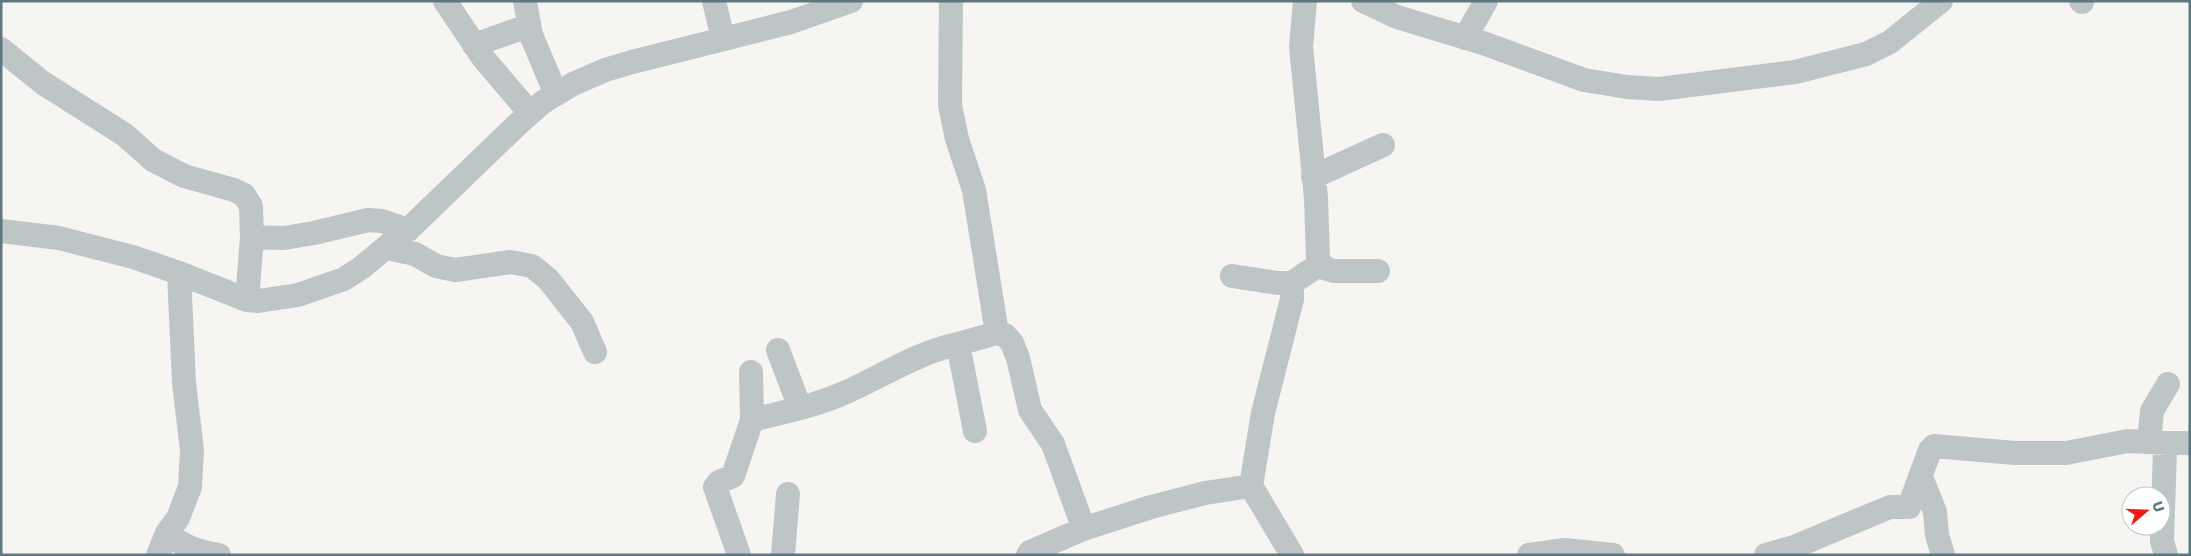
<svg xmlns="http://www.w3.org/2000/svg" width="2191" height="556" viewBox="0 0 2191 556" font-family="'Golos Text',sans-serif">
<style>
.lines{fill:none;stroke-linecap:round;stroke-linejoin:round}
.minor{stroke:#bec5c7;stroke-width:24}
</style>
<rect width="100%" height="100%" fill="#f6f5f2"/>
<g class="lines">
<path class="minor" d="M 445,1 L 484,59 L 530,113
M 525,1 L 531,35 L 556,94
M 714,1 L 723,39
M 951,1 L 950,105 L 957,139 L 974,190 L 997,333
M 1305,1 L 1301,47 L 1316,198 L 1318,259 L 1324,268 L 1334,271 L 1378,271
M 1363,1 L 1397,17 L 1483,43 L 1584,80 L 1627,87 L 1659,89 L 1795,72 L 1866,54 L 1890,42 L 1941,1
M 2081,1 L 2082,2
M 1465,38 L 1486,1
M 474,45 L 528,26
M 1,49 L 43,83 L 125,135 L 153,160 L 184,176 L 234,190 L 244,195 L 251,206 L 252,237 L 247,300
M 1313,177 L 1383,145
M 1,231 L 59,238 L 133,257 L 179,273 L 247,300 L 258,301 L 298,295 L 344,279 L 361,268 L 413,225 L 518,124 L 543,102 L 573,84 L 605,70 L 632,62 L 791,22 L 851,1
M 252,237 L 284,238 L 314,233 L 368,220 L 382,221 L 408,230
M 387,248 L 415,254 L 436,266 L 455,270 L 510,262 L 532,266 L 548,279 L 582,322 L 595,352
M 1232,276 L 1278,283 L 1292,283 L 1320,264
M 958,344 L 997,333 L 1005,335 L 1012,343 L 1018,358 L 1030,410 L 1053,444 L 1081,521 L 1083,529 L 1030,552 L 1028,555
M 778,350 L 800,408
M 752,420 C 783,412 815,406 844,393 C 881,377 918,352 958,344 L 975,431
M 2149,442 L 2152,411 L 2168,384
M 1921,477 L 1935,512 L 1937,535 L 1943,555
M 1251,486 L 1263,413 L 1292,299 L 1292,283
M 1083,529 L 1151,507 L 1205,493 L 1251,486 L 1292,555
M 167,533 C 186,548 196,551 219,555
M 158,555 L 167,533 L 178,518 L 190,487 L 192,450 L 184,383 L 179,273
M 739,555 L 715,487 L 719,482 L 733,476 L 752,420 L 751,372
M 783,555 L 788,494
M 1529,555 L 1565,550 L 1613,555
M 1766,555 L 1794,547 L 1890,507 L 1909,507 L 1930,450 L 1934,446 L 2015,453 L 2066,453 L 2128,441 L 2169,443
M 2166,555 L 2162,541 L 2165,450 L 2169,443 L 2190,443"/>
</g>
<rect width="2191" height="556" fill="none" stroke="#5f787f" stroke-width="5"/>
<g transform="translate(2146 511) rotate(71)"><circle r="24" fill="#ffffff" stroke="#bfc9cc"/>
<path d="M0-4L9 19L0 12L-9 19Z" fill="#ee1b19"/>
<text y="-8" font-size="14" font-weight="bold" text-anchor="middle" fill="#5f787f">U</text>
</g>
</svg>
